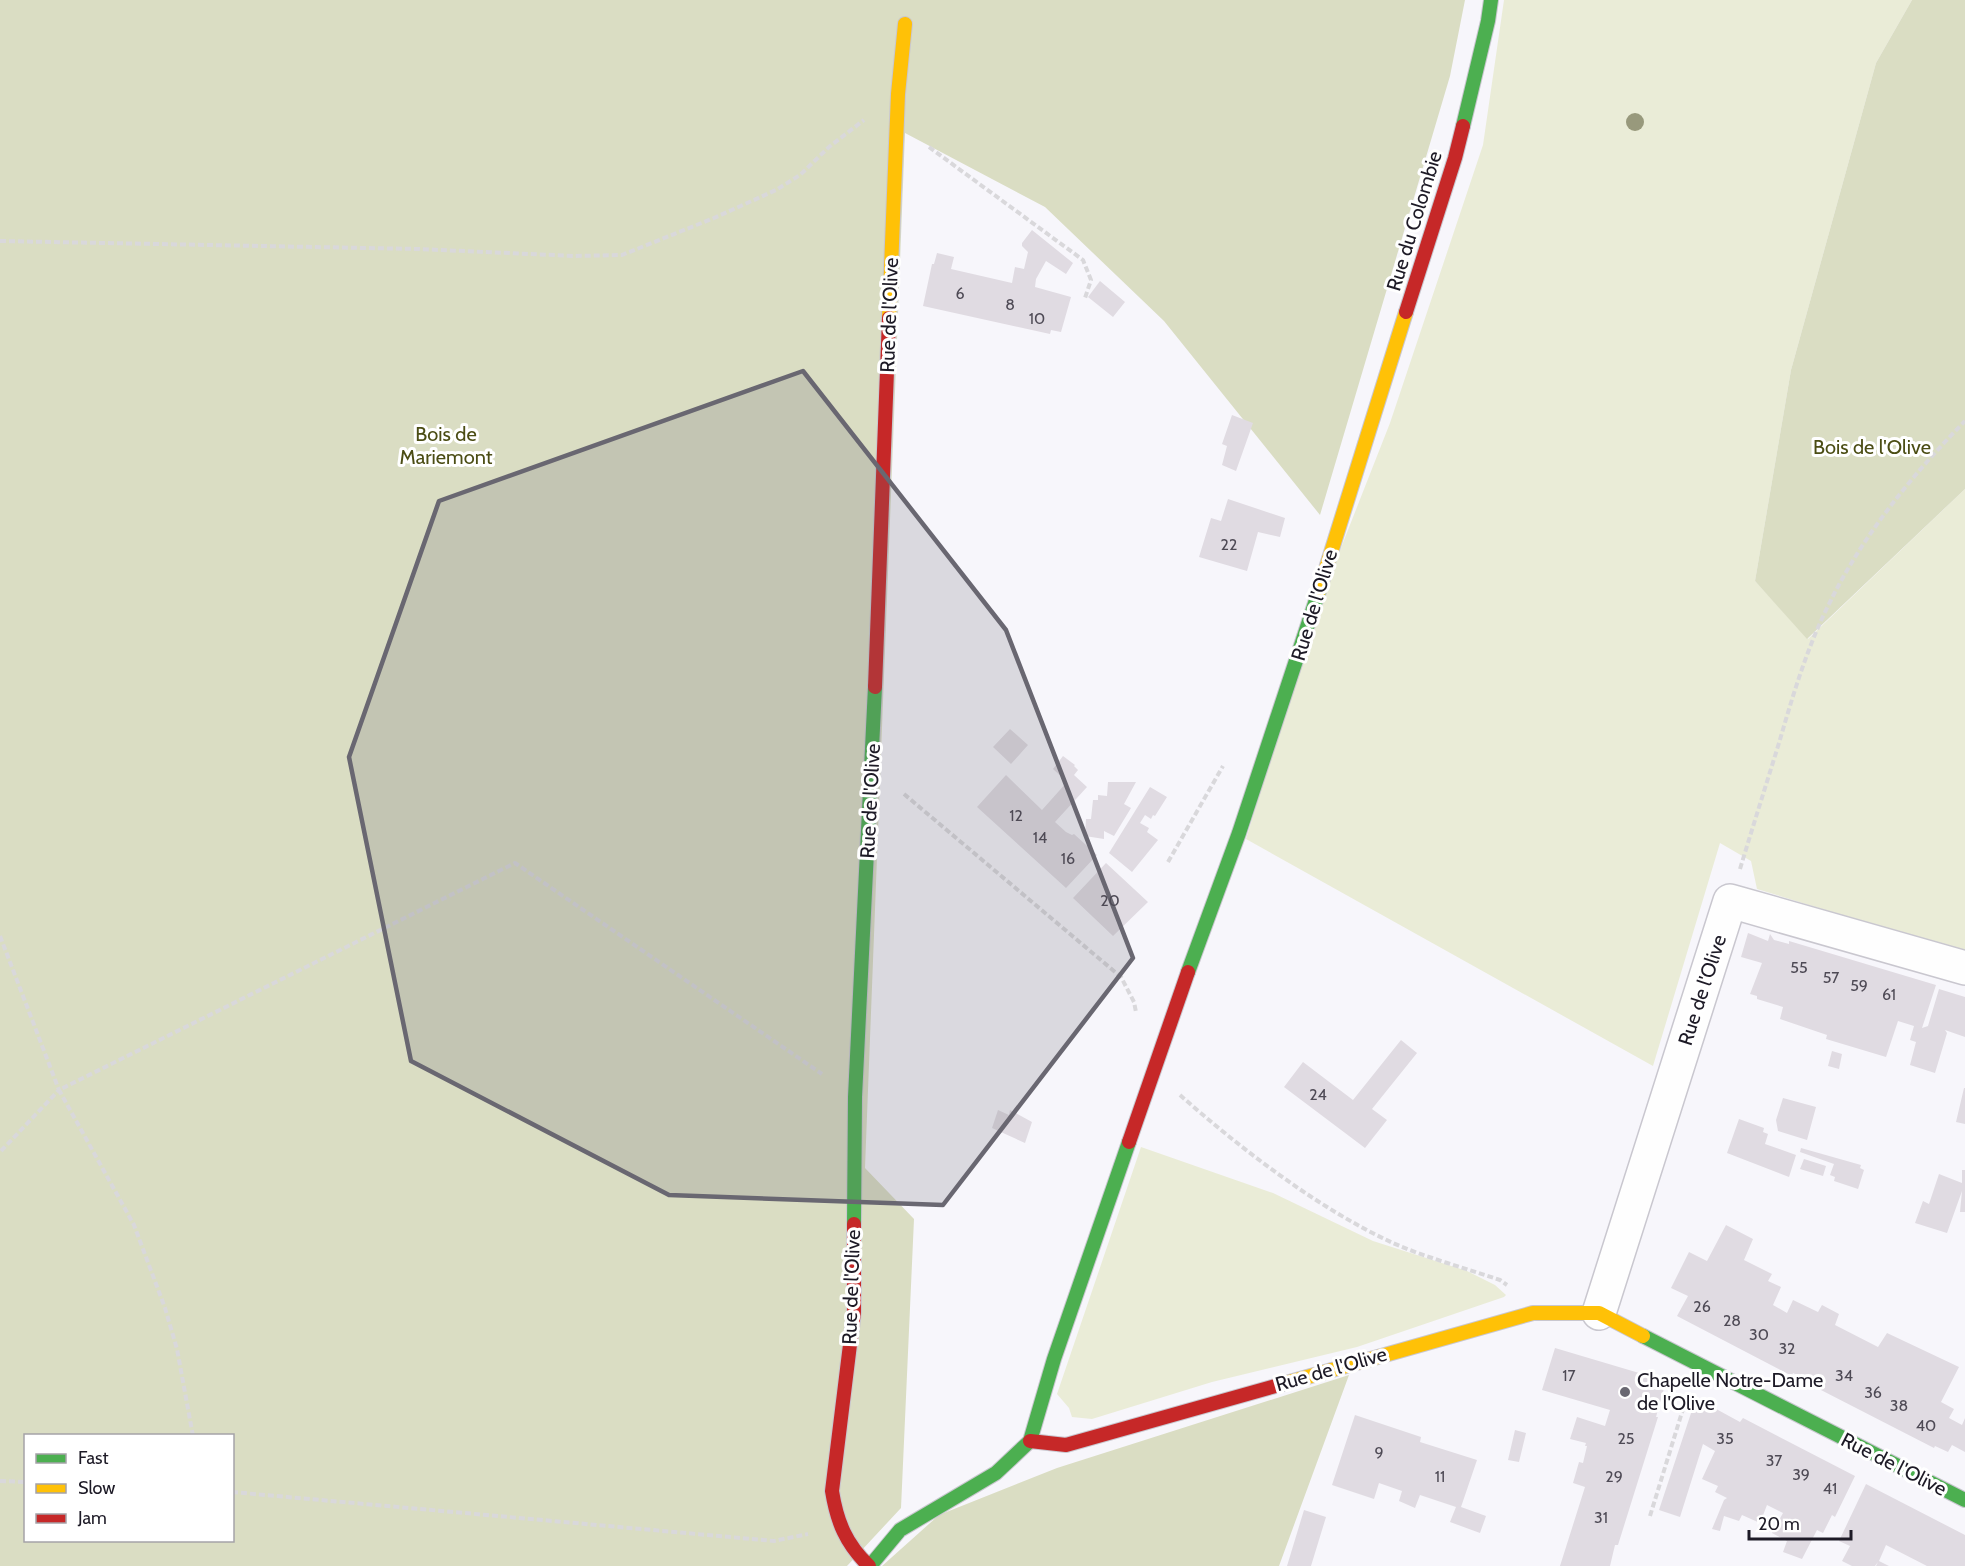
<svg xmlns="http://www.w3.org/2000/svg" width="1965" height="1566" viewBox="0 0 1965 1566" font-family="Cabin,sans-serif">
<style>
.green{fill:#eaecd7}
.forest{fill:#daddc3;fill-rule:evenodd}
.building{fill:#e0dbe2}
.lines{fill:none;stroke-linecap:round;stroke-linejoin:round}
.street-casing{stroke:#c9c7cf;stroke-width:36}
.fast-casing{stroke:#c9c7cf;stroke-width:16}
.slow-casing{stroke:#c9c7cf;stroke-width:16}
.jam-casing{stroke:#c9c7cf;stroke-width:16}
.path{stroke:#d9d8db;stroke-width:4;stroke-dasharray:6 3;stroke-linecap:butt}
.street{stroke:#fefefe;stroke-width:33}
.fast{stroke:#4caf50;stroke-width:14}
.slow{stroke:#ffc107;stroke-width:14}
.jam{stroke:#c62828;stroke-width:14}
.tree{fill:#98997c}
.marked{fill:#696771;fill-opacity:0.2;stroke:#696771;stroke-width:4.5;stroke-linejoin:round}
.poi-dot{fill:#696771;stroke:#fff;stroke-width:2}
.labels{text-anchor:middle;stroke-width:6;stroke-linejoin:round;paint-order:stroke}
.number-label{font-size:16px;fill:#4e4a55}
.street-label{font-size:20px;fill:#1d1a26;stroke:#fff}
.park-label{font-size:20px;fill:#4b4d14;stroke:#fff}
.poi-label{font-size:20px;fill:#1d1a26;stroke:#fff;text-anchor:start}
</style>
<rect width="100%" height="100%" fill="#f7f6fb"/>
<path class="green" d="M 1504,0 L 1912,0 L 1876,63 L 1791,370 L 1755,581 L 1808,639 L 1965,489 L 1965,953 L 1757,889 L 1751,861 L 1720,843 L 1653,1066 L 1246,839 L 1315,614 L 1390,423 L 1483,145 Z
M 1141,1147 L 1273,1193 L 1373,1241 L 1467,1271 L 1495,1285 L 1506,1295 L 1504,1297 L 1357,1347 L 1212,1382 L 1092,1419 L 1072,1417 L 1069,1408 L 1057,1394 Z"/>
<path class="forest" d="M 0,0 L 1465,0 L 1450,76 L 1320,515 L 1164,321 L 1045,207 L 905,133 L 865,1168 L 914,1219 L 901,1508 L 847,1566 L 0,1566 ZM 26,1436 L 232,1436 L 232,1540 L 26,1540 Z
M 1912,0 L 1965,0 L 1965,489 L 1807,639 L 1755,581 L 1791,370 L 1876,63 Z
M 1349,1375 L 1279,1566 L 882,1566 L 939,1515 L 1057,1468 Z"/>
<path class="building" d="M 1032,230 L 1073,263 L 1066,274 L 1046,261 L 1036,279 L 1035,287 L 1071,297 L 1061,332 L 1051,330 L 1050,334 L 923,306 L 932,264 L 934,264 L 937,253 L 954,257 L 951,269 L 1012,283 L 1015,267 L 1024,269 L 1028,252 L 1022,246 L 1022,243 Z
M 1100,281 L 1125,302 L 1113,317 L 1088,297 Z
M 1232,415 L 1253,423 L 1236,471 L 1222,465 L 1227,446 L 1222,444 Z
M 1228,499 L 1285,518 L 1280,537 L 1258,532 L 1247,571 L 1199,557 L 1211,518 L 1221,521 Z
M 1010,729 L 1028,745 L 1011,764 L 993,747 Z
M 1063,756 L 1075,765 L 1074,766 L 1078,770 L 1074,775 L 1087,787 L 1055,822 L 1066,832 L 1072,835 L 1074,834 L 1097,855 L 1066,888 L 977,807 L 1006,775 L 1042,810 L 1067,782 L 1053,769 Z
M 1108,782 L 1136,782 L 1124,804 L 1131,808 L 1114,836 L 1104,831 L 1104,839 L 1085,836 L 1086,819 L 1091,819 L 1093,800 L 1098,800 L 1098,795 L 1107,796 Z
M 1150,787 L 1167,797 L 1155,816 L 1153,815 L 1151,819 L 1145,815 L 1140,823 L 1149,828 L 1147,832 L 1158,840 L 1132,872 L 1109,853 Z
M 1106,863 L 1148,902 L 1113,936 L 1073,898 Z
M 1748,933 L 1768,941 L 1770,934 L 1774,940 L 1789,944 L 1789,941 L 1936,985 L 1922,1028 L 1928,1026 L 1939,989 L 1965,997 L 1965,1037 L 1945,1030 L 1947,1033 L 1935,1073 L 1910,1065 L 1916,1042 L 1910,1040 L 1914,1026 L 1898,1021 L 1886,1057 L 1826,1039 L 1827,1035 L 1780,1019 L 1783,1007 L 1757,999 L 1757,996 L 1750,994 L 1762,963 L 1741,957 Z
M 1401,1040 L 1417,1053 L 1372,1109 L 1387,1120 L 1365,1148 L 1284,1087 L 1303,1062 L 1353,1100 Z
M 1832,1051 L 1842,1054 L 1839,1069 L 1828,1066 Z
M 1964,1088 L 1965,1088 L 1965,1124 L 1956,1122 Z
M 1783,1098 L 1816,1107 L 1807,1140 L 1778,1131 L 1776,1120 Z
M 998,1110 L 1009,1115 L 1010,1110 L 1032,1122 L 1025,1143 L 992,1128 Z
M 1739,1119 L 1764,1128 L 1763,1132 L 1768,1134 L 1765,1144 L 1796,1155 L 1789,1177 L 1727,1153 Z
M 1801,1148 L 1861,1165 L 1860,1168 L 1864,1170 L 1858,1189 L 1834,1181 L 1835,1177 L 1830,1175 L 1834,1164 L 1800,1152 Z
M 1804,1159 L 1826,1166 L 1823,1176 L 1800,1169 Z
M 1962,1170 L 1965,1170 L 1965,1212 L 1960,1212 L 1962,1191 L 1947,1233 L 1915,1223 L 1923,1201 L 1929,1204 L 1939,1174 L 1962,1183 Z
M 1726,1225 L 1753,1239 L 1744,1260 L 1772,1274 L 1768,1281 L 1781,1287 L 1773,1305 L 1787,1313 L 1793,1300 L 1818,1312 L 1822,1305 L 1839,1314 L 1835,1325 L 1878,1347 L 1887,1333 L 1959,1367 L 1941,1402 L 1954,1409 L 1949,1418 L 1962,1425 L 1965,1418 L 1965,1452 L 1952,1445 L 1948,1452 L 1935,1446 L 1934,1448 L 1819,1389 L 1820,1386 L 1793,1373 L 1792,1376 L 1677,1316 L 1688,1296 L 1671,1288 L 1689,1252 L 1707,1261 Z
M 1555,1348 L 1666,1381 L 1656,1417 L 1658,1417 L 1618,1545 L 1615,1545 L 1610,1566 L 1560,1566 L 1585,1487 L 1573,1483 L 1579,1462 L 1583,1463 L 1587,1446 L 1585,1446 L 1586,1443 L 1570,1439 L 1577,1417 L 1605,1426 L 1610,1410 L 1542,1390 Z
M 1696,1398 L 1740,1422 L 1743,1418 L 1855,1476 L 1835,1517 L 1832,1515 L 1823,1533 L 1817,1530 L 1802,1559 L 1783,1552 L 1787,1541 L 1772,1533 L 1783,1513 L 1767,1505 L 1760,1523 L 1742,1515 L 1739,1521 L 1724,1516 L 1720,1531 L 1712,1529 L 1724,1500 L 1727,1498 L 1715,1492 L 1718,1486 L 1702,1479 L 1715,1451 L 1703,1444 L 1680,1517 L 1659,1510 Z
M 1355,1415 L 1421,1437 L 1420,1442 L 1477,1460 L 1461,1507 L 1486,1516 L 1480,1533 L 1450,1522 L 1456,1507 L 1420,1495 L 1415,1508 L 1399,1501 L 1402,1491 L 1379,1483 L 1374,1499 L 1332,1485 Z
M 1515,1430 L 1526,1433 L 1519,1462 L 1508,1460 Z
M 1866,1484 L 1965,1535 L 1965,1566 L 1927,1566 L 1886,1545 L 1879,1561 L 1889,1566 L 1876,1566 L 1878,1562 L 1875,1566 L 1852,1566 L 1842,1561 L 1850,1546 L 1839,1541 Z
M 1304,1510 L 1326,1517 L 1311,1566 L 1287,1566 Z"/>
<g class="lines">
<defs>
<path id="street" d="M 1599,1313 L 1730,901 L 1965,968"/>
<path id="fast" d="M 1463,126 L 1488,21 L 1491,0
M 1188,972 L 1239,833 L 1319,591
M 854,1224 L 855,1097 L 875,687
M 1643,1336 L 1965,1500
M 870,1566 L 900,1530 L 996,1473 L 1030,1441 L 1054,1359 L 1129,1142"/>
<path id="slow" d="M 889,318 L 898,94 L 905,24
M 1319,591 L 1406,312
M 1279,1385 L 1533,1313 L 1599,1313 L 1643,1336"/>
<path id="jam" d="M 1406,312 L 1455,158 L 1463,126
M 875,687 L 889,318
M 1129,1142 L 1188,972
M 854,1224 L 854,1312 L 832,1491 C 837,1522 846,1544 869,1566
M 1030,1441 L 1066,1445 L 1279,1385"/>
</defs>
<use href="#street" class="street-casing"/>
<use href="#fast" class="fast-casing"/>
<use href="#slow" class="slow-casing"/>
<use href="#jam" class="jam-casing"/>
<path class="path" d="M 929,147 L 1083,260 L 1091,280 L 1085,298
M 0,241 L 418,249 L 575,256 L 622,255 L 714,218 L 776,190 L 800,175 L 829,147 L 864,120
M 904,794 L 1121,977 L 1134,1002 L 1136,1012
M 1168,862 L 1223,766
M 1740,869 C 1753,826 1766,785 1779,743 C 1793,695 1807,647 1830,602 C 1863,535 1913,474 1965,421
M 0,936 L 59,1090 L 0,1152
M 1180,1095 C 1241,1149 1319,1209 1393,1243 C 1427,1258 1465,1268 1500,1280 L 1507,1285
M 193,1436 L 177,1349 L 165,1308 L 134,1225 L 59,1090 L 515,863 L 822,1074
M 0,1481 L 26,1482
M 232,1492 L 774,1541 L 808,1534
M 1650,1516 L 1687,1396"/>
<use href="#street" class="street"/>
<use href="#fast" class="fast"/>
<use href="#slow" class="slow"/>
<use href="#jam" class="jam"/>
</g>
<circle class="tree" cx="1635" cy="122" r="9"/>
<path class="marked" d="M 803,371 L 1006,630 L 1133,958 L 943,1205 L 669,1195 L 411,1061 L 349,757 L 439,501 Z"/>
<circle class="poi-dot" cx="1625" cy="1392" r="6"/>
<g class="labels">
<g class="number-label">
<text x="960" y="299">6</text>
<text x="1010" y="310">8</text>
<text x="1037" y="324">10</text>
<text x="1229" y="550">22</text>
<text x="1016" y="821">12</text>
<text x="1040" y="843">14</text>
<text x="1068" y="864">16</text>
<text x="1110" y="906">20</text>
<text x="1799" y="973">55</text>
<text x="1831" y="983">57</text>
<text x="1859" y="991">59</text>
<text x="1889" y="1000">61</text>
<text x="1318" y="1100">24</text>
<text x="1702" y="1312">26</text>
<text x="1732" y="1326">28</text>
<text x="1759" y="1340">30</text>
<text x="1787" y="1354">32</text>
<text x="1569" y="1381">17</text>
<text x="1844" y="1381">34</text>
<text x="1873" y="1398">36</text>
<text x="1899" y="1411">38</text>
<text x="1926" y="1431">40</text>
<text x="1626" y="1444">25</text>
<text x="1725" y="1444">35</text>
<text x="1379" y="1458">9</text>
<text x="1774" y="1466">37</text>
<text x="1801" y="1480">39</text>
<text x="1440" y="1482">11</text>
<text x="1614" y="1482">29</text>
<text x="1830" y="1494">41</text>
<text x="1601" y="1523">31</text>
</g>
<g class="street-label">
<text transform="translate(1414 221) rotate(-73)" y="7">Rue du Colombie</text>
<text transform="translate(889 315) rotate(-88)" y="7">Rue de l'Olive</text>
<text transform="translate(1314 605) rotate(-73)" y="7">Rue de l'Olive</text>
<text transform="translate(870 801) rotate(-87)" y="7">Rue de l'Olive</text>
<text transform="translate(1702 990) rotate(-72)" y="7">Rue de l'Olive</text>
<text transform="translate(851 1287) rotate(-88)" y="7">Rue de l'Olive</text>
<text transform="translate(1331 1369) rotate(-16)" y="7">Rue de l'Olive</text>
<text transform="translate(1894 1464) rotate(27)" y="7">Rue de l'Olive</text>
</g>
<g class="park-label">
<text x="446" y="441">Bois de<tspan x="446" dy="23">Mariemont</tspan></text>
<text x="1872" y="454">Bois de l'Olive</text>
</g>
<g class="poi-label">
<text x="1637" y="1387">Chapelle Notre-Dame<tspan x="1637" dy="23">de l'Olive</tspan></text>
</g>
</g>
<rect x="24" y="1434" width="210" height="108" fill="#ffffff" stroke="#a5a3a8" stroke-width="1.5"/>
<rect x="36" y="1454" width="30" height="9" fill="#4caf50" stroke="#a5a3a8" stroke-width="1.5"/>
<text x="78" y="1464" font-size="18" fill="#1d1a26">Fast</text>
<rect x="36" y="1484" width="30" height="9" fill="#ffc107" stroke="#a5a3a8" stroke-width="1.5"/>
<text x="78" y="1494" font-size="18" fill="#1d1a26">Slow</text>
<rect x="36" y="1514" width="30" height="9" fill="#c62828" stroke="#a5a3a8" stroke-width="1.5"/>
<text x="78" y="1524" font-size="18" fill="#1d1a26">Jam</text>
<path d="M1749 1530v9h102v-9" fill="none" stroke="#1d1a26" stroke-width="3"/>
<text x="1758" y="1530" font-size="18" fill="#1d1a26" stroke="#ffffff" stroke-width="4.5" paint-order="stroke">20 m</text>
</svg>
